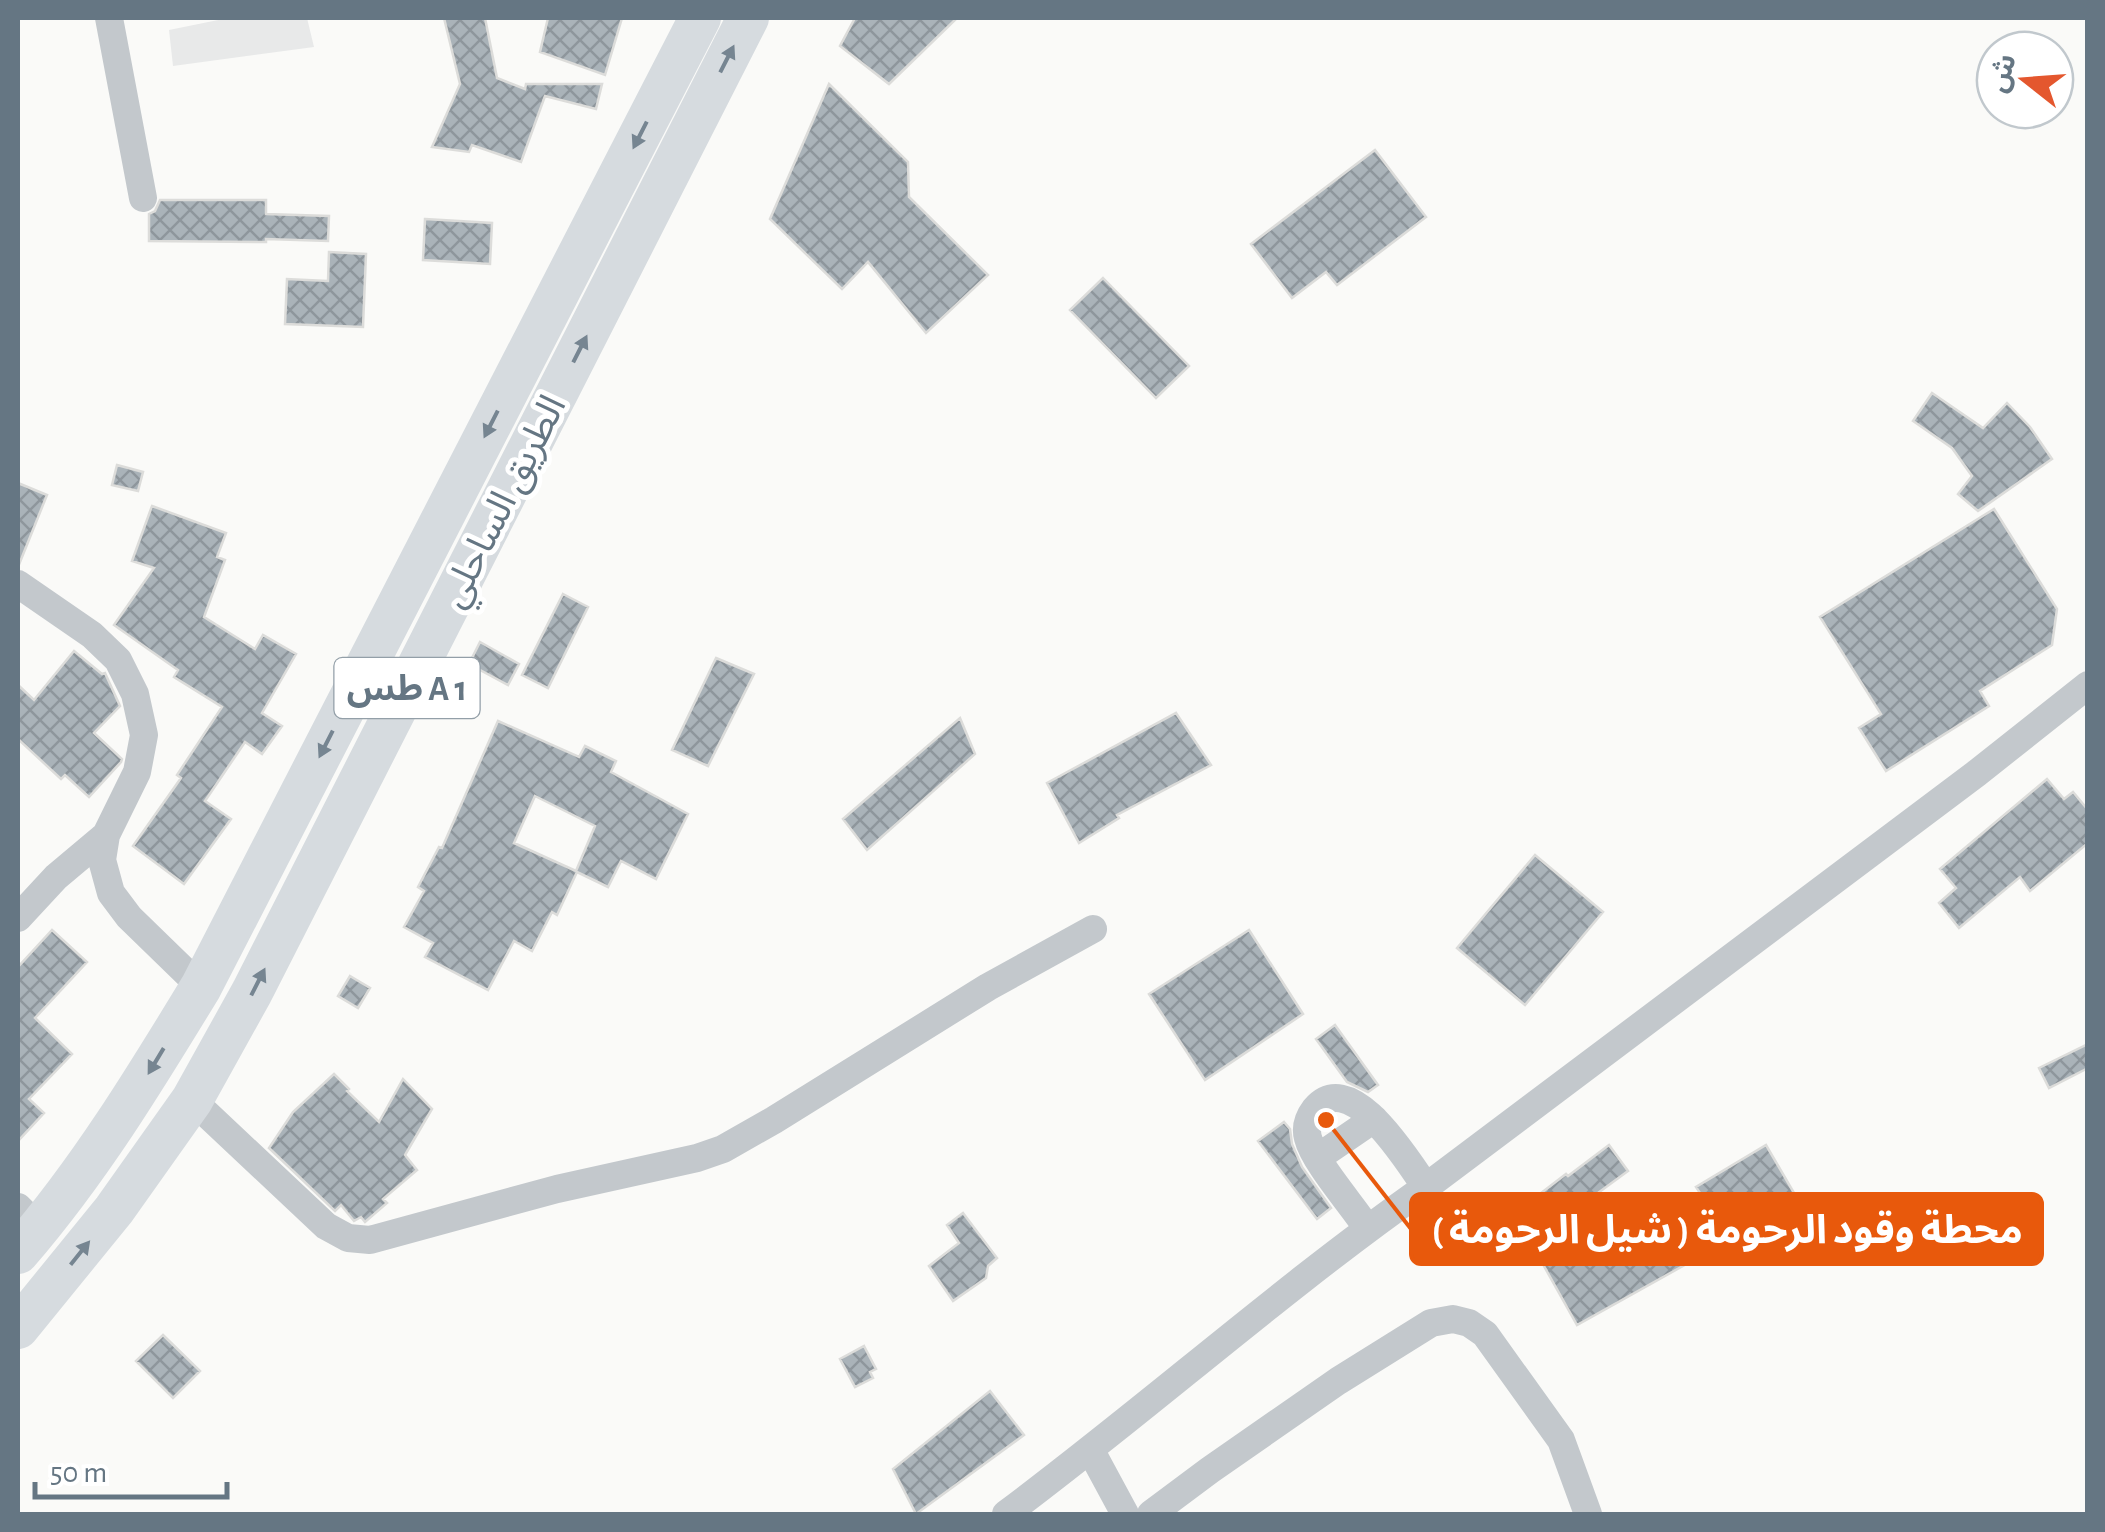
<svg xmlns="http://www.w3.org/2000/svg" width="2105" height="1532" viewBox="0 0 2105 1532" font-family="'Alegreya Sans','Noto Sans Arabic',sans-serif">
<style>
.built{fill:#e8e9e9}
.building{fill:url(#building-cross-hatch);stroke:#dcdcda;stroke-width:2.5;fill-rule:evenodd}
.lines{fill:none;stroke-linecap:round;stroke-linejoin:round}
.minor{stroke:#c3c8cc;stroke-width:28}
.highway{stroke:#d6dbdf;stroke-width:42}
.oneway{fill:#768591}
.labels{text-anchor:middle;stroke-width:10;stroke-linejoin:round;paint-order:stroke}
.shield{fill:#fff;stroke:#939fa8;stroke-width:2.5}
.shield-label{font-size:35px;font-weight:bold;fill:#657683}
.street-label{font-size:38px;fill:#657683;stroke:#fff}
.leader{fill:none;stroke:#e8590c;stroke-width:4}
.callout-dot{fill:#e8590c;stroke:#fff;stroke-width:4}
.callout{fill:#e8590c;stroke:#e8590c;stroke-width:4}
.callout-label{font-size:40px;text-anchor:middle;font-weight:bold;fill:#fff}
</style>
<defs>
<pattern id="building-cross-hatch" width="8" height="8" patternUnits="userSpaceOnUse" patternTransform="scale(2.5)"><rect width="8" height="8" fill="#aab3b9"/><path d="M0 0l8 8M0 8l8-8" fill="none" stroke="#8e969c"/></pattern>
</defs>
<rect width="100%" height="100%" fill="#fafaf8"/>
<path class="built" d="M 228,18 L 307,18 L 314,47 L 173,66 L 169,30 Z"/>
<path class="building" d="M 444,18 L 485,18 L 497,78 L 525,89 L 526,84 L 602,84 L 596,109 L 545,96 L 521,162 L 472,145 L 469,152 L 432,147 L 460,84 Z
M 548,18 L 622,18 L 605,75 L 540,52 Z
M 855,18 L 957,18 L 889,84 L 840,46 Z
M 829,84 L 908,162 L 909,197 L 988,275 L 926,333 L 868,262 L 842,289 L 770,219 Z
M 1375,150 L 1426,217 L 1337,285 L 1326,272 L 1292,298 L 1251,244 Z
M 160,200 L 266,200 L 266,214 L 329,216 L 328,241 L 266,239 L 266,242 L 149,241 L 149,214 L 155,211 Z
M 425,219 L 492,223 L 490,264 L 423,260 Z
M 329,252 L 366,254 L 363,327 L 285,324 L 287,279 L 328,281 Z
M 1103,278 L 1189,366 L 1156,398 L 1070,310 Z
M 1932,393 L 1983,428 L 2007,403 L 2030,427 L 2052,459 L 1978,511 L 1958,494 L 1972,476 L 1952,448 L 1913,421 Z
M 117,465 L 143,472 L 138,491 L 112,485 Z
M 18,483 L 47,495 L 18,567 Z
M 152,506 L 226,533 L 217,557 L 225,560 L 204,617 L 255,649 L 263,635 L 296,654 L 262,713 L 282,726 L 262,754 L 245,742 L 205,801 L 231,819 L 184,884 L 133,846 L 181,778 L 177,775 L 222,707 L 174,677 L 178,670 L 114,625 L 154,568 L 132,561 Z
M 1994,509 L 2057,609 L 2052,645 L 1980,691 L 1989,706 L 1886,771 L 1859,728 L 1881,714 L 1820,617 Z
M 563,594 L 588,607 L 548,688 L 522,675 Z
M 480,642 L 519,664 L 508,685 L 469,664 Z
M 74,651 L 102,674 L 105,673 L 120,706 L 94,733 L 122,759 L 121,762 L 89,797 L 65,775 L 61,779 L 18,739 L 18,685 L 34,700 Z
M 716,658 L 754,674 L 708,766 L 672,750 Z
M 1176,713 L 1211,765 L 1117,815 L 1119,818 L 1079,843 L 1047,783 Z
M 960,718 L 975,754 L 867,850 L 843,819 Z
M 498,721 L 579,757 L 585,746 L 616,761 L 611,772 L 688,814 L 656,879 L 621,861 L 608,887 L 577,872 L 557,915 L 552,912 L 532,951 L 514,941 L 488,990 L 425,957 L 433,943 L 404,927 L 424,891 L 418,887 L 439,847 L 442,848 ZM 535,796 L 595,826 L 576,871 L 514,843 Z
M 2047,779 L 2064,799 L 2073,792 L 2088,810 L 2088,843 L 2030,891 L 2020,877 L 1959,928 L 1939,903 L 1956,888 L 1940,869 Z
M 1535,855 L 1603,912 L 1525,1005 L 1457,948 Z
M 52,930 L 87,962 L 35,1018 L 72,1054 L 29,1099 L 44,1113 L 18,1141 L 18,967 Z
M 1249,930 L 1303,1014 L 1205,1080 L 1149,994 Z
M 350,976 L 370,988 L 358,1008 L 338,996 Z
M 1335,1025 L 1378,1085 L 1368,1092 L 1347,1082 L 1316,1039 Z
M 2088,1044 L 2088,1068 L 2049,1088 L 2039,1068 Z
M 334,1074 L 349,1089 L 347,1091 L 379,1122 L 403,1079 L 432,1109 L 405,1155 L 417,1170 L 383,1199 L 387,1203 L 365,1222 L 361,1217 L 354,1221 L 341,1205 L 335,1211 L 269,1148 L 293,1112 Z
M 1284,1122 L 1290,1129 L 1292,1144 L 1302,1167 L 1331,1208 L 1317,1219 L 1258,1141 Z
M 1609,1145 L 1628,1171 L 1587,1201 L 1618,1242 L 1649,1224 L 1659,1242 L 1695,1221 L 1684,1202 L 1700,1193 L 1696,1187 L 1766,1145 L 1794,1193 L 1784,1198 L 1796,1220 L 1770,1235 L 1759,1215 L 1696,1252 L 1699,1257 L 1577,1325 L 1540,1259 L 1534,1264 L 1502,1223 L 1566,1174 L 1568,1176 Z
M 963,1213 L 997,1258 L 988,1266 L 986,1278 L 953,1301 L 929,1266 L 959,1243 L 947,1225 Z
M 163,1335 L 200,1371 L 173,1398 L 136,1361 Z
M 864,1346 L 876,1369 L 870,1372 L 873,1378 L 855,1387 L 840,1359 Z
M 990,1391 L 1024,1435 L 916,1514 L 893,1469 Z"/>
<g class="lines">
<path class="minor" d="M 109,18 L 143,198
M 18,584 L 92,635 L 118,660 L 135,694 L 144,735 L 137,772 L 106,835 L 102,860 L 111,893 L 129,917 L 201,987
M 18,918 L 56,877 L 106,835
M 192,1100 L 326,1226 L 348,1238 L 370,1240 L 557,1189 L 697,1158 L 723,1149 L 774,1120 L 988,987 L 1093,929
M 1317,1158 L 1374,1119
M 18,1207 L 39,1228
M 1367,1228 C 1352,1205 1314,1162 1308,1138 C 1305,1127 1309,1117 1315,1109 C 1351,1066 1408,1162 1426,1187
M 1091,1451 L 1125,1514
M 1006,1514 C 1148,1408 1281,1289 1426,1187 L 1977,773 L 2088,685
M 1151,1514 L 1210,1470 L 1338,1381 L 1431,1323 L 1453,1319 L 1469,1323 L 1485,1334 L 1561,1440 L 1588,1514"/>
<path class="highway" d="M 18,1253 C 89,1171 145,1079 201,987 L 700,18
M 18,1328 L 114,1210 L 192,1100 L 252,992 L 748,18"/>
</g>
<defs><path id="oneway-solid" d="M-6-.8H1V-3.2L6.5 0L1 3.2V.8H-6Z" transform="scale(2.5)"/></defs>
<g class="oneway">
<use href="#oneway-solid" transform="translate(727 59) rotate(-63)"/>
<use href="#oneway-solid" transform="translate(640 135) rotate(117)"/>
<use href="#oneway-solid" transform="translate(580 349) rotate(-63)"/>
<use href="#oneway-solid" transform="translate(491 424) rotate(117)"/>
<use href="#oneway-solid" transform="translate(326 744) rotate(117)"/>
<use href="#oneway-solid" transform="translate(258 982) rotate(-63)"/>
<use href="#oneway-solid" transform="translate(156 1061) rotate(121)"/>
<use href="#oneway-solid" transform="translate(80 1253) rotate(-51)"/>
</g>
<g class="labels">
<rect class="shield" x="334.5" y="658" width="145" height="60" rx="8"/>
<g class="shield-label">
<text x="407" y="700">طس A 1</text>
</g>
<g class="street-label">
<text transform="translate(502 501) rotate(-63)" y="13">الطريق الساحلي</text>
</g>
</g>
<path class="leader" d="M1326 1120L1411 1229"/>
<circle class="callout-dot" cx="1326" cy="1120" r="10"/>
<rect class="callout" x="1411" y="1194" width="631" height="70" rx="10"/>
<g class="callout-label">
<text x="1727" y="1243">( محطة وقود الرحومة ( شيل الرحومة</text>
</g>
<rect width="2105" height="1532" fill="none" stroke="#657683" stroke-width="40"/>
<g transform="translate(2025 80) rotate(287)"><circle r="48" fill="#ffffff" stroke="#c1c8cd" stroke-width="2.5"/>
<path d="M0-8L18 38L0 25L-18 38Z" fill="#e4572e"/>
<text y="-15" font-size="28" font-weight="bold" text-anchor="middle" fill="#657683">ش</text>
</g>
<path d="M35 1482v15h192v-15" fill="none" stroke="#657683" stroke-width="5"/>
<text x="50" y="1482" font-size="30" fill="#657683" stroke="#ffffff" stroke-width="8" paint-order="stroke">50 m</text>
</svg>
